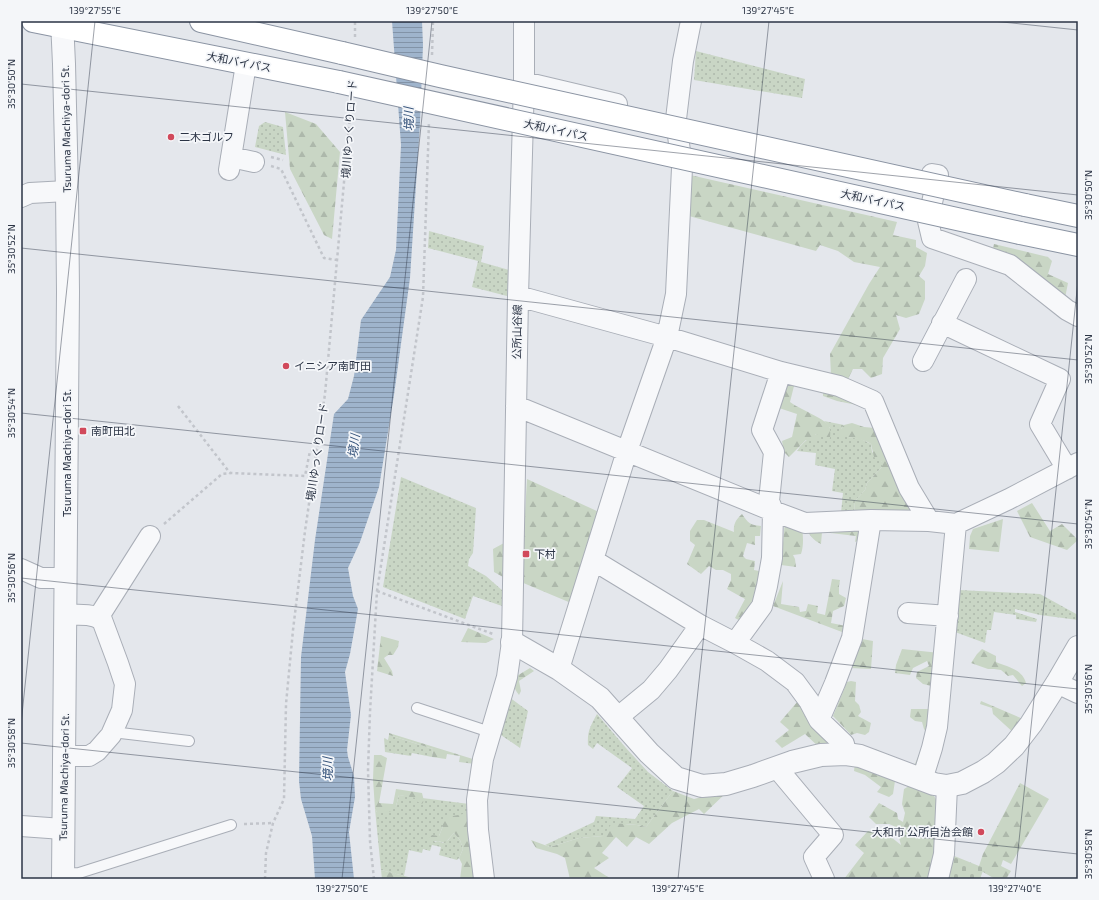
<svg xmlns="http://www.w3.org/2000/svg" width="1099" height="900" viewBox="0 0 1099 900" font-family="'Exo 2','Noto Sans JP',sans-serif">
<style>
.grass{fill:url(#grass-dots)}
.forest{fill:url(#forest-firs)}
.cemetery{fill:url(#cemetery-stones)}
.water{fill:url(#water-rules)}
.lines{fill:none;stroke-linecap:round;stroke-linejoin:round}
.service-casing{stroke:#a9aeb7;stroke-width:12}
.minor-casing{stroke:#a9aeb7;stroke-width:22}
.tertiary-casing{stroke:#a9aeb7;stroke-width:24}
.trunk-casing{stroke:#8b94a3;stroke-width:24}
.path{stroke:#c2c5cb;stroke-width:2.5;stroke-dasharray:3 3;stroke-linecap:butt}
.service{stroke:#f7f8fa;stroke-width:10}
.minor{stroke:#f7f8fa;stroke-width:20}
.tertiary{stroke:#f7f8fa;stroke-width:22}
.trunk{stroke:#fff;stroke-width:22}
.trunk-bridge-casing{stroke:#8b94a3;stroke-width:24;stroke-linecap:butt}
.trunk-bridge{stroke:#fff;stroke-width:22}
.ticks{fill:none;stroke:#2b3445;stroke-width:1;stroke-opacity:0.45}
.poi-dot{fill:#d1495b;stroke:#f4f6f9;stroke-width:1.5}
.labels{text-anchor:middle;stroke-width:3.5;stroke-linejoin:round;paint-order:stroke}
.street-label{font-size:11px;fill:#2b3445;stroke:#f4f6f9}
.poi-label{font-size:11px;fill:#2b3445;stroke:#f4f6f9;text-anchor:start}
.water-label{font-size:12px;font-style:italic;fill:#34527a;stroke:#f4f6f9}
.neatline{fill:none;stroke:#2b3445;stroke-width:1.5}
.ticks-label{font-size:10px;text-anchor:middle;fill:#2b3445}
</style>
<defs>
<pattern id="grass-dots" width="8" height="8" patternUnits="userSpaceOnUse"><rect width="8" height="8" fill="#c9d6c5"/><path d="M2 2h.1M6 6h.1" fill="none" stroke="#adb8ab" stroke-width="1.8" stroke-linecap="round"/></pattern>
<pattern id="forest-firs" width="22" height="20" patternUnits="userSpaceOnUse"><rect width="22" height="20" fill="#c9d6c5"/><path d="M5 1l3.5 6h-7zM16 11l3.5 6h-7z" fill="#adb8ab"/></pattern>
<pattern id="cemetery-stones" width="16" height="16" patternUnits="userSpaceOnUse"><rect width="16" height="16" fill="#c9d6c5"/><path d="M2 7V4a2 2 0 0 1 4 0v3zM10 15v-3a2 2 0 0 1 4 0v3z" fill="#adb8ab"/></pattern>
<pattern id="water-rules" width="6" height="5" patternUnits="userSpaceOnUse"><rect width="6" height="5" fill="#9fb4cc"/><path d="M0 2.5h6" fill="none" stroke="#8293a7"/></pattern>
</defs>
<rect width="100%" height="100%" fill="#e4e7ec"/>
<path class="grass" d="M 696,51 L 805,79 L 802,98 L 694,80 Z
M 265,122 L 283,127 L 286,155 L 255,147 L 259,126 Z
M 429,231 L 484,246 L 481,262 L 509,270 L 507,296 L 472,287 L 478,261 L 428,248 Z
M 824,421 L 844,425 L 841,429 L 848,437 L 861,439 L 871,444 L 872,452 L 882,462 L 882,467 L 867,483 L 865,490 L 855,501 L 854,513 L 841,513 L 843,493 L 832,491 L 835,469 L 815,465 L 816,453 L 797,451 C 805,438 817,433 830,428 Z
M 401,477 L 476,508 L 473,553 L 469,559 L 468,566 L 486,576 L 503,591 L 502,606 L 473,596 L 465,619 L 383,587 Z
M 959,590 L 1040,594 L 1078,615 L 1078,620 L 1040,615 L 1015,609 L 1015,612 L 1037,619 L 1036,622 L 1016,619 L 1016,615 L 994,612 L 991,630 L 987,630 L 985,643 L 955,632 Z
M 509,697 L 528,711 L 520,748 L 498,733 Z
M 597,714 L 626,748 L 648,772 L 673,791 L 646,827 L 637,825 L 626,824 L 603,836 L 579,838 L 550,847 L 545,845 L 594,822 L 596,816 L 635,819 L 644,806 L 617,787 L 632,768 L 597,743 L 593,749 L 588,745 C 587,731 591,725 597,714 Z
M 389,735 L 433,749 L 432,757 L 412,753 L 411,756 L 385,752 L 384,738 L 388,740 Z
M 399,795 L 469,804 L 468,813 L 443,826 L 439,836 L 434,842 L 438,841 L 443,843 L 448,840 L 454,833 L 460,840 L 463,849 L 459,858 L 457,860 L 439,855 L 441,847 L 432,845 L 430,851 L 423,849 L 422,853 L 409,850 L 404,876 L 381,870 L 375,809 L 377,812 L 396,806 Z"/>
<path class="forest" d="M 285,112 L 316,124 L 340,152 L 332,239 L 324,235 L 290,169 Z
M 690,175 L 897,222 L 893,235 L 916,240 L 916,247 L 927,253 L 925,266 L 919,276 L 925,281 L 925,299 L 919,314 L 906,318 L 896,315 L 900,329 L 883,358 L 882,374 L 871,378 L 862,369 L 853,369 L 848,379 L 831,375 L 830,354 L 869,284 L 880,267 L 854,262 L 838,251 L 820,245 L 816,251 L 689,216 Z
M 994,244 L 1048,257 L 1052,261 L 1048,274 L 1068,283 L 1065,298 L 992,253 Z
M 788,378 L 795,382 L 790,402 C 799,409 824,418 829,426 C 831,430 830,435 830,439 L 815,434 L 815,440 L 806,440 L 789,457 L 784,452 L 782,441 L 792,437 L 797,414 L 779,408 Z
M 823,388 L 862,401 L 857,405 L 837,401 L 823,396 Z
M 852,423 L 864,427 L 875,428 L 928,514 L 854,513 L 855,501 L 865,490 L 867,483 L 882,467 L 882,462 L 874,457 L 871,444 C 862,438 852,439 841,435 L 841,429 L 844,425 Z
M 527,479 L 599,512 L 571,603 L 521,582 Z
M 1032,503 L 1050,531 L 1062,524 L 1078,540 L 1067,550 L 1030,537 L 1017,511 Z
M 742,514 C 748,523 750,525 761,526 L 760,536 L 755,536 L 755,545 L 747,543 L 743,556 L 746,559 L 755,561 L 754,570 L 770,573 L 746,624 L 735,618 L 745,599 L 727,589 L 731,580 L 731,574 L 723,570 L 716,570 L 709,566 L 701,574 L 687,564 L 695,545 L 690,541 L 690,531 L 697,520 L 704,520 L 734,532 C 733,525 736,519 742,514 Z
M 1003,519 L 999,552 L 969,549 L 970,536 L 973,529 Z
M 785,521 L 802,526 C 803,536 804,545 801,554 L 793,555 L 795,559 L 796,567 L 781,565 Z
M 806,528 L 860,528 L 859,540 L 855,542 L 856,536 L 822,532 L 821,544 C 813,540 810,536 806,528 Z
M 504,543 L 503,577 L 494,572 L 493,549 Z
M 832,579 L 840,580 L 839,586 L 839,594 L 846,598 L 844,606 L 833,611 L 831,623 L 846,626 L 842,632 L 773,606 L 783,581 L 781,604 L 799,607 L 800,612 L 806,611 L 808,604 L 818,606 L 817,613 L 825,615 Z
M 468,628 L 494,639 L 486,643 L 461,642 Z
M 381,636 L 399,641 L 398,647 L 393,655 L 388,655 L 384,658 L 392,671 L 393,676 L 377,671 Z
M 862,639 L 873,641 L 871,669 L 850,668 Z
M 902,649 L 940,653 L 936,687 L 923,684 L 916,678 L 917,672 L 929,666 L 927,661 L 913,668 L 910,675 L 895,673 L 896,665 Z
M 982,649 L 996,656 L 996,662 C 1008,667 1022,669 1026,683 L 1022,686 L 1013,675 L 1008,676 L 1001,670 L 994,669 L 988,669 L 971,663 L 977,654 Z
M 530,668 L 534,671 L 519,681 L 521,691 L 519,695 C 514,689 513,685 515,677 Z
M 851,681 L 856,682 L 855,701 L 859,705 L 861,712 L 858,716 L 871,723 L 869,732 L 865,735 L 857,733 L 851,735 L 833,716 L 847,682 Z
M 798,701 L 837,746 L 821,749 L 805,734 L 782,748 L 775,741 L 789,730 L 780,722 Z
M 981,701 L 1023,719 L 1015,734 L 993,714 L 992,708 L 980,704 Z
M 911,709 L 934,709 L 922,774 L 873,753 L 875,749 L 914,766 L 925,741 L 929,736 L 924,729 L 922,722 L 915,721 L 910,717 Z
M 389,733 L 476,760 L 475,764 L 459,762 L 460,756 L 447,754 L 446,759 L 432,757 L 433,749 L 389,735 Z
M 374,755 L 381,755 L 387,758 L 379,803 L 393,804 L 396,789 L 422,793 L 424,801 L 422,804 L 416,801 L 416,798 L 399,795 L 396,806 L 390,812 L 377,812 L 375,809 L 373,779 Z
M 855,763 L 895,781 L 893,794 L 889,797 L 877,792 L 881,787 L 865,775 L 854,771 Z
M 1020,783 L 1049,799 L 1011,864 L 1003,860 L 1001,866 L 1011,871 L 1006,879 L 995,879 L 978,869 L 983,854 Z
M 909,786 L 934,796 L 939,804 L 935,856 L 929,879 L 844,879 L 864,853 L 855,845 L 868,831 L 891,837 L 901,845 L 896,827 L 889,824 L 876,824 L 869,817 L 879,803 L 897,813 L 898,819 L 903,822 L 905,813 L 902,804 L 904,789 Z
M 729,790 L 704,814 L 699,809 L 672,823 L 649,844 L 636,837 L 627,847 L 616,837 L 602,853 L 609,858 L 594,868 L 611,879 L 570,879 L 565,858 L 557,854 L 536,848 L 531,840 L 550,847 L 579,838 L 603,836 L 612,823 L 637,825 L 646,827 L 673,791 L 694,799 Z
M 468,813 L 475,879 L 460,879 L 462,864 L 459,858 L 463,849 L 460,840 L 454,833 L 445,843 L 438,841 L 427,841 L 427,839 L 432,835 L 439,836 L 443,826 L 443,818 Z
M 381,870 L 416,879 L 382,879 Z"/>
<path class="cemetery" d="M 947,853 L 984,868 L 980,879 L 942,879 Z"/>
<path class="water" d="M 392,21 L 422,21 L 423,45 L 420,123 L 410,278 L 394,395 L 379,487 L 360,542 L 348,568 L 353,596 L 358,609 L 350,654 L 345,672 L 351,715 L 347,750 L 348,757 L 354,776 L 355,797 L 349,832 L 354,879 L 315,879 L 312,836 L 301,799 L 299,781 L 301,657 L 315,540 L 334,414 L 348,399 L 354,376 L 361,320 L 390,277 L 396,250 L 401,145 Z"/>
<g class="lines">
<defs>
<path id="service" d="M 417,708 L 490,732
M 112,732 L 189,741
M 63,874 L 79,873 L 231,825"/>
<path id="minor" d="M 524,82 L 617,104
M 231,157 L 254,162
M 229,170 L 246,64
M 932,174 L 938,175 L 928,221 L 932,238 L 1010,265 L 1067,310 L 1078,316
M 21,197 L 30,193 L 67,191
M 518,296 L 667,337 L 781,372 L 839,386 L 873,401 L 909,488 L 929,521
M 942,323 L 1060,379 L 1040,424 L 1067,469
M 923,361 L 966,279
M 516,406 L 773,511 L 805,523 L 871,520 L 929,521 L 956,524 L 1009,499 L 1078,463
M 593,560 L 700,625 L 735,643 L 762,606 L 767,586 L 772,558 L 773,511 L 769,501 L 774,452 L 762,430 L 781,372
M 21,569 L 41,578 L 66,578
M 908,613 L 948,616
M 98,618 L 150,536
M 735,643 L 767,661 L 795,682 L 809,701 L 819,720 L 844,744 L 846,754
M 559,669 L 627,451 L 667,337 L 676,294 L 682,168 L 676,119 L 683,61 L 691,21
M 1057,683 L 1078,693
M 617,718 L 651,690 L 668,670 L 700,625
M 819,720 L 835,683 L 852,638 L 871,520
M 64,756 L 89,756 L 97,751 L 111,735 L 122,710 L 125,684 L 118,663 L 102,620 C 91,613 78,615 65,615
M 777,768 L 833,835 L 814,857 L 824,879
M 922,780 L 932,748 L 937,727 L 956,524
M 21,826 L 63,829
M 484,879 L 478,830 L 477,800 L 483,759 L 507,677 L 512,642 L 518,296 L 524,82 L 524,21
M 938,879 L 944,854 L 947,786"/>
<path id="tertiary" d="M 62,21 L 64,64 L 67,191 L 68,292 L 63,879
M 512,642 L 559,669 L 600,698 L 649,753 L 676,778 L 702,786 L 726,784 L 753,776 L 792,762 L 821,755 L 846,754 L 860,756 L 934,784 L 947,786 L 962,783 L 983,772 L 996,763 L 1014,746 L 1031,724 L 1057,683 L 1078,647"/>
<path id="trunk" d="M 33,21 L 339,82
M 201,21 L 342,53
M 1025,205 L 1078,216
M 1020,233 L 1078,245"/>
</defs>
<use href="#service" class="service-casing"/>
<use href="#minor" class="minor-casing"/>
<use href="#tertiary" class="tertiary-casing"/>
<use href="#trunk" class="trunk-casing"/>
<path class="path" d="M 355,37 L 355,21
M 432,55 L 433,21
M 271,157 L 283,160
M 271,166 L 281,169 L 324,258 L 337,260
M 178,406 L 230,473
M 164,524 L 222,474 L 231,473 L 305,476 L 310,451 L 317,449
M 377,591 L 493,634
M 244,824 L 273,823
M 265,879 L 266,853 L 273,823 L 284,799 L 286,704 L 293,630 L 305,531 L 325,394 L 351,104
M 374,879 L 370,841 L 368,770 L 370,712 L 377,591 L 423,297 L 429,122"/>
<use href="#service" class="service"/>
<use href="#minor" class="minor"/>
<use href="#tertiary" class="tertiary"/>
<use href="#trunk" class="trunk"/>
<defs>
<path id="trunk-bridge" d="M 342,53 L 440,76 L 1025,205
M 339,82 L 1020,233"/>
</defs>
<use href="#trunk-bridge" class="trunk-bridge-casing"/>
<use href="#trunk-bridge" class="trunk-bridge"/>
</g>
<path class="ticks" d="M 993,21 L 1078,30M 21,84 L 1078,195M 21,248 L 1078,360M 21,413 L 1078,524M 21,578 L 1078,689M 21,724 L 95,21M 21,743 L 1078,854M 342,879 L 432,21M 678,879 L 769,21M 1015,879 L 1078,281"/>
<g class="poi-dot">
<circle cx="171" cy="137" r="4"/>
<circle cx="286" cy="366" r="4"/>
<rect x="79" y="427" width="8" height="8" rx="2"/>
<rect x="522" y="550" width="8" height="8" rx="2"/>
<circle cx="981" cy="832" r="4"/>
</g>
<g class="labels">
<g class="street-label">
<text transform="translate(239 62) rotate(11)" y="4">大和バイパス</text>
<text transform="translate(66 129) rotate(-91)" y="4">Tsuruma Machiya-dori St.</text>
<text transform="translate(349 129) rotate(-86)" y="4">境川ゆっくりロード</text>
<text transform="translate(556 130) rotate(12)" y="4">大和バイパス</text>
<text transform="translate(873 200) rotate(12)" y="4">大和バイパス</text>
<text transform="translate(517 332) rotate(-89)" y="4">公所山谷線</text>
<text transform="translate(317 452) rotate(-82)" y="4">境川ゆっくりロード</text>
<text transform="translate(67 453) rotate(-90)" y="4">Tsuruma Machiya-dori St.</text>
<text transform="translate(64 777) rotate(-89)" y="4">Tsuruma Machiya-dori St.</text>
</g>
<g class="poi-label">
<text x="179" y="141">二木ゴルフ</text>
<text x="294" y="370">イニシア南町田</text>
<text x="91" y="435">南町田北</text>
<text x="534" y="558">下村</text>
<text x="973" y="836" text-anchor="end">大和市 公所自治会館</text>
</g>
<g class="water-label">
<text transform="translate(409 119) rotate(-91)" y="4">境川</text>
<text transform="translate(354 446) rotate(-83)" y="4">境川</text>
<text transform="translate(328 769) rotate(-91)" y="4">境川</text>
</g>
</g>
<rect width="1099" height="900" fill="none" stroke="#f4f6f9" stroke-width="44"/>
<rect x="22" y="22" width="1055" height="856" class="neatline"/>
<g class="ticks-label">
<text x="95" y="14">139°27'55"E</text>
<text x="432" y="14">139°27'50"E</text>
<text x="768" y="14">139°27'45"E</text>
<text transform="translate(11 84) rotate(-90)" y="4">35°30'50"N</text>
<text transform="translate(1088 195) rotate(-90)" y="4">35°30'50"N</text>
<text transform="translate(11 249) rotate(-90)" y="4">35°30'52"N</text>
<text transform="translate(1088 359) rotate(-90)" y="4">35°30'52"N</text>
<text transform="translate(11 413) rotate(-90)" y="4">35°30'54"N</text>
<text transform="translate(1088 524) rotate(-90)" y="4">35°30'54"N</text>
<text transform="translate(11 578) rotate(-90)" y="4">35°30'56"N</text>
<text transform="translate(1088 689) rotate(-90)" y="4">35°30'56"N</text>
<text transform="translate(11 743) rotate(-90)" y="4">35°30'58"N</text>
<text transform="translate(1088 854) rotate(-90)" y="4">35°30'58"N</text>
<text x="342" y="892">139°27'50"E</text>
<text x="678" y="892">139°27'45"E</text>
<text x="1015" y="892">139°27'40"E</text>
</g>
</svg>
